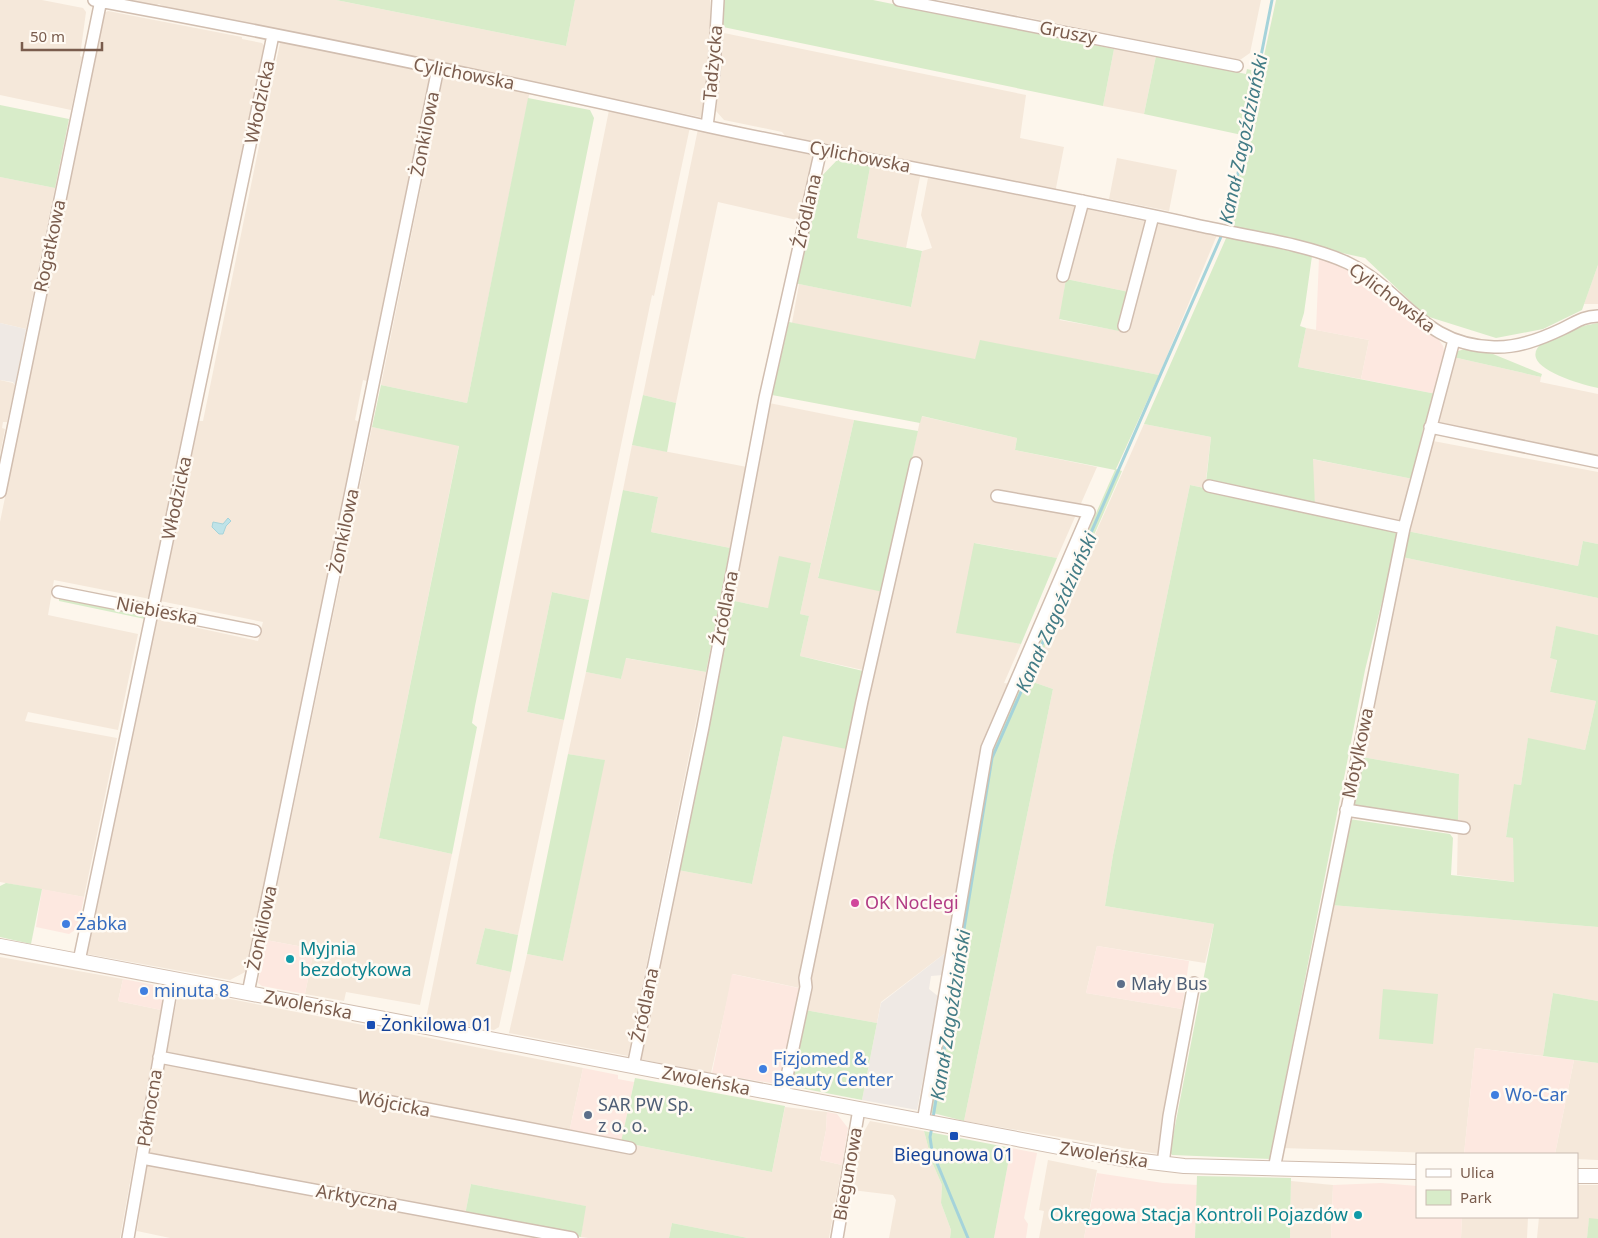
<svg xmlns="http://www.w3.org/2000/svg" width="1598" height="1238" viewBox="0 0 1598 1238" font-family="'Noto Sans',sans-serif">
<style>
.residential{fill:#f5e8da}
.commercial{fill:#fde8e0}
.industrial{fill:#efe9e4}
.green{fill:#d8ecc9}
.water{fill:#bfe3e8;stroke:#a5d3da}
.lines{fill:none;stroke-linecap:round;stroke-linejoin:round}
.stream{stroke:#a5d3da;stroke-width:3}
.minor-casing{stroke:#d1beb0;stroke-width:14}
.tertiary-casing{stroke:#d1beb0;stroke-width:16}
.minor{stroke:#fff;stroke-width:11}
.tertiary{stroke:#fff;stroke-width:14}
.hotel-dot{fill:#d1479c;stroke:#fffaf3;stroke-width:2}
.shop-dot{fill:#3f7fe0;stroke:#fffaf3;stroke-width:2}
.culture-dot{fill:#0f9aa8;stroke:#fffaf3;stroke-width:2}
.service-dot{fill:#5c6f8a;stroke:#fffaf3;stroke-width:2}
.transit-dot{fill:#1a4fb4;stroke:#fffaf3;stroke-width:2}
.labels{text-anchor:middle;stroke-width:5;stroke-linejoin:round;paint-order:stroke}
.street-label{font-size:18px;fill:#7a5c4d;stroke:#fffaf3}
.hotel-label{font-size:18px;fill:#b23c85;stroke:#fffaf3;text-anchor:start}
.shop-label{font-size:18px;fill:#366cbe;stroke:#fffaf3;text-anchor:start}
.culture-label{font-size:18px;fill:#0d838f;stroke:#fffaf3;text-anchor:start}
.service-label{font-size:18px;fill:#4e5e75;stroke:#fffaf3;text-anchor:start}
.transit-label{font-size:18px;fill:#164399;stroke:#fffaf3;text-anchor:start}
.water-label{font-size:19px;font-style:italic;fill:#437c86;stroke:#fffaf3}
</style>
<rect width="100%" height="100%" fill="#fdf6ec"/>
<path class="residential" d="M 0,0 L 42,0 L 83,8 L 86,12 L 80,56 L 82,57 L 71,110 L 0,95 Z
M 127,0 L 336,0 L 566,46 L 575,0 L 710,0 L 711,27 L 714,29 L 709,63 L 703,65 L 701,72 L 709,76 L 705,118 L 169,9 L 159,4 L 155,6 Z
M 939,0 L 1261,0 L 1250,53 L 1240,60 Z
M 108,11 L 242,37 L 242,39 L 262,43 L 265,47 L 150,599 L 54,580 L 48,615 L 138,634 L 118,730 L 28,712 L 25,721 L 117,738 L 84,897 L 0,882 L 0,522 L 89,84 L 104,13 Z
M 719,32 L 1026,95 L 1020,138 L 1064,147 L 1055,193 L 786,137 L 782,132 L 724,120 L 716,111 L 720,77 Z
M 281,38 L 431,70 L 367,381 L 363,380 L 355,420 L 359,422 L 247,971 L 230,980 L 87,954 L 156,619 L 258,641 L 263,622 L 160,601 L 199,421 L 203,421 Z
M 1114,49 L 1156,56 L 1144,114 L 1103,106 Z
M 444,73 L 530,90 L 467,403 L 381,385 Z
M 609,110 L 690,127 L 654,296 L 652,295 L 589,600 L 552,592 L 527,712 L 564,720 L 518,935 L 485,928 L 476,964 L 511,972 L 499,1027 L 494,1030 L 426,1019 Z
M 698,129 L 814,155 L 801,221 L 718,202 L 676,403 L 643,395 Z
M 1117,158 L 1177,170 L 1169,211 L 1109,199 Z
M 871,162 L 921,172 L 906,248 L 857,238 Z
M 0,177 L 55,188 L 26,329 L 0,323 Z
M 928,178 L 971,186 L 972,182 L 1079,204 L 1086,209 L 1148,222 L 1129,292 L 1066,279 L 1060,320 L 1126,332 L 1155,223 L 1217,235 L 1159,375 L 981,341 L 975,360 L 792,323 L 799,284 L 911,307 L 922,251 L 932,248 L 921,215 Z
M 1598,265 L 1598,304 L 1584,304 Z
M 1306,328 L 1369,340 L 1361,379 L 1298,367 Z
M 1453,357 L 1541,377 L 1540,382 L 1598,394 L 1598,466 L 1432,431 Z
M 0,380 L 13,383 L 15,385 L 7,422 L 3,422 L 2,428 L 5,429 L 0,455 Z
M 769,403 L 854,420 L 818,577 L 883,591 L 921,416 L 1017,438 L 1015,450 L 1097,467 L 1057,558 L 975,543 L 957,632 L 1021,644 L 1004,683 L 1011,684 L 987,737 L 975,786 L 948,951 L 881,1002 L 877,1023 L 805,1010 L 809,990 L 733,974 L 711,1073 L 639,1059 L 678,870 L 752,884 L 783,736 L 863,670 L 800,656 L 809,616 L 800,614 L 811,563 L 768,608 L 730,600 Z
M 1144,424 L 1211,437 L 1205,488 L 1190,485 L 1113,855 L 1105,906 L 1214,924 L 1205,963 L 1097,946 L 1086,993 L 1182,1009 L 1158,1154 L 964,1121 L 1053,689 L 1030,681 Z
M 372,427 L 459,445 L 379,838 L 452,854 L 420,1005 L 346,992 L 344,1001 L 305,994 L 314,949 L 266,940 Z
M 1433,441 L 1598,472 L 1598,544 L 1583,541 L 1578,566 L 1407,531 L 1431,443 Z
M 632,445 L 747,467 L 730,548 L 651,532 L 658,497 L 623,490 Z
M 1312,459 L 1413,479 L 1400,529 L 1315,511 Z
M 1402,557 L 1598,598 L 1598,635 L 1556,627 L 1550,658 L 1557,659 L 1550,692 L 1596,701 L 1585,750 L 1528,739 L 1521,785 L 1515,784 L 1506,836 L 1513,838 L 1515,882 L 1457,875 L 1459,774 L 1362,757 Z
M 625,658 L 706,672 L 628,1056 L 509,1033 L 527,954 L 563,961 L 604,760 L 568,754 L 586,672 L 621,679 Z
M 1331,905 L 1598,927 L 1598,1001 L 1553,993 L 1543,1056 L 1475,1048 L 1464,1154 L 1282,1148 L 1316,983 L 1318,983 L 1319,978 L 1321,970 L 1318,969 Z
M 0,957 L 123,979 L 118,1001 L 161,1010 L 120,1238 L 0,1238 Z
M 179,989 L 583,1068 L 569,1133 L 166,1056 Z
M 1574,1060 L 1598,1063 L 1598,1160 L 1577,1159 L 1577,1154 L 1555,1154 Z
M 165,1061 L 474,1122 L 478,1126 L 485,1124 L 631,1144 L 772,1172 L 785,1107 L 827,1112 L 826,1130 L 820,1160 L 842,1165 L 829,1238 L 748,1238 L 672,1223 L 669,1238 L 588,1238 L 581,1237 L 585,1206 L 471,1184 L 465,1215 L 148,1154 Z
M 870,1121 L 924,1131 L 932,1162 L 942,1185 L 941,1203 L 951,1230 L 950,1238 L 889,1238 L 896,1200 L 893,1195 L 852,1190 L 862,1135 Z
M 1048,1160 L 1097,1170 L 1084,1238 L 1039,1238 L 1044,1211 L 1039,1210 Z
M 147,1163 L 553,1238 L 170,1238 L 137,1231 Z
M 1291,1181 L 1333,1185 L 1331,1238 L 1290,1238 Z
M 1577,1185 L 1598,1185 L 1598,1219 L 1589,1219 L 1587,1238 L 1537,1238 L 1539,1217 L 1577,1217 Z
M 1462,1217 L 1528,1217 L 1527,1238 L 1461,1238 Z"/>
<path class="commercial" d="M 1319,258 L 1357,273 L 1437,337 L 1443,346 L 1445,356 L 1436,394 L 1361,379 L 1369,340 L 1316,330 Z
M 42,889 L 84,897 L 78,928 L 69,934 L 36,927 Z
M 266,940 L 314,949 L 305,994 L 262,986 L 258,983 Z
M 1097,946 L 1189,961 L 1182,1009 L 1086,993 Z
M 732,974 L 803,989 L 782,1085 L 712,1073 Z
M 123,979 L 165,987 L 161,1010 L 118,1001 Z
M 1475,1048 L 1574,1060 L 1555,1154 L 1464,1154 Z
M 583,1068 L 618,1075 L 618,1079 L 634,1082 L 621,1142 L 569,1133 Z
M 827,1112 L 837,1114 L 848,1128 L 842,1165 L 820,1160 L 826,1130 Z
M 1011,1148 L 1037,1153 L 1024,1218 L 1028,1224 L 1026,1238 L 994,1238 Z
M 1097,1173 L 1163,1183 L 1197,1185 L 1195,1238 L 1084,1238 Z
M 1381,1183 L 1417,1186 L 1417,1217 L 1462,1217 L 1461,1238 L 1331,1238 L 1333,1185 Z"/>
<path class="industrial" d="M 0,323 L 26,329 L 15,385 L 13,382 L 0,380 Z
M 948,951 L 943,975 L 931,976 L 929,989 L 939,997 L 917,1110 L 862,1100 L 881,1003 Z"/>
<path class="green" d="M 336,0 L 575,0 L 566,46 Z
M 724,0 L 873,0 L 1114,49 L 1103,106 L 723,27 Z
M 1276,0 L 1598,0 L 1598,265 L 1582,310 L 1543,329 L 1496,338 L 1426,316 L 1365,258 L 1227,228 Z
M 1156,56 L 1246,74 L 1247,69 L 1255,71 L 1242,135 L 1144,114 Z
M 528,98 L 590,110 L 594,118 L 475,706 L 472,723 L 477,727 L 452,854 L 379,838 L 459,446 L 372,427 L 381,385 L 467,403 Z
M 0,105 L 69,119 L 55,188 L 0,177 Z
M 840,157 L 871,162 L 857,238 L 922,251 L 911,307 L 794,283 L 817,181 Z
M 1227,236 L 1312,256 L 1304,313 L 1300,326 L 1306,328 L 1298,367 L 1436,394 L 1426,429 L 1423,429 L 1413,479 L 1313,459 L 1315,506 L 1206,483 L 1211,437 L 1144,424 Z
M 1066,279 L 1129,292 L 1119,331 L 1059,319 Z
M 789,322 L 975,359 L 980,340 L 1159,375 L 1116,469 L 1122,471 L 1030,681 L 1053,689 L 964,1121 L 929,1112 L 991,752 L 1115,470 L 1015,450 L 1017,438 L 922,416 L 920,423 L 772,395 Z
M 1598,323 L 1598,388 C 1584,385 1541,373 1536,358 C 1529,338 1584,325 1598,323 Z
M 1468,348 L 1493,354 L 1542,374 L 1541,377 L 1453,357 L 1458,351 Z
M 643,395 L 676,403 L 667,452 L 632,445 Z
M 854,420 L 918,431 L 883,592 L 818,578 Z
M 1190,485 L 1400,529 L 1365,670 L 1270,1159 L 1172,1155 L 1170,1152 L 1214,924 L 1105,906 L 1113,855 Z
M 623,490 L 658,497 L 651,532 L 730,548 L 706,672 L 626,658 L 621,679 L 586,672 Z
M 1407,531 L 1578,566 L 1583,541 L 1598,544 L 1598,598 L 1402,557 Z
M 974,543 L 1057,558 L 1021,644 L 956,633 Z
M 779,556 L 811,563 L 800,614 L 809,616 L 800,656 L 863,671 L 846,749 L 783,736 L 752,884 L 678,870 L 696,794 L 730,600 L 768,608 Z
M 552,592 L 589,600 L 564,720 L 527,712 Z
M 59,597 L 146,614 L 145,619 L 59,601 Z
M 1556,626 L 1598,635 L 1598,927 L 1331,905 L 1349,819 L 1450,834 L 1453,838 L 1451,875 L 1514,882 L 1513,838 L 1506,837 L 1514,784 L 1521,785 L 1528,738 L 1585,750 L 1596,701 L 1550,692 L 1557,660 L 1550,658 Z
M 568,754 L 605,760 L 563,961 L 527,954 Z
M 1362,757 L 1459,774 L 1458,822 L 1352,807 Z
M 6,883 L 42,889 L 31,944 L 0,937 L 0,886 Z
M 485,928 L 518,935 L 511,972 L 476,964 Z
M 1383,989 L 1438,994 L 1433,1044 L 1379,1039 Z
M 1553,993 L 1598,1001 L 1598,1063 L 1543,1056 Z
M 805,1010 L 877,1023 L 862,1100 L 790,1086 Z
M 635,1078 L 785,1106 L 772,1172 L 621,1142 Z
M 924,1131 L 1011,1148 L 994,1238 L 950,1238 L 951,1230 L 941,1203 L 942,1185 L 932,1162 Z
M 1197,1176 L 1291,1178 L 1290,1238 L 1195,1238 Z
M 471,1184 L 586,1206 L 581,1237 L 465,1215 Z
M 1589,1218 L 1598,1219 L 1598,1238 L 1587,1238 Z
M 672,1223 L 748,1238 L 669,1238 Z"/>
<path class="water" d="M 228,518 L 231,521 L 226,526 L 223,534 L 219,534 L 212,527 L 213,522 L 223,524 Z"/>
<g class="lines">
<path class="stream" d="M 933,1118 L 992,758 L 1220,239 L 1230,214 L 1272,0
M 932,1127 L 930,1137 L 932,1151 L 968,1238"/>
<defs>
<path id="minor" d="M 94,0 C 300,38 506,81 710,127 C 871,162 1034,189 1196,225 C 1240,235 1308,244 1348,263 C 1405,291 1421,345 1494,347 C 1518,348 1541,339 1562,329 C 1577,322 1581,317 1598,316
M 899,0 L 1237,66
M 707,126 L 714,71 L 718,0
M 1063,276 L 1083,201
M 1124,326 L 1153,216
M 1430,427 L 1598,462
M 1209,486 L 1404,528
M 0,492 L 101,0
M 58,592 L 255,631
M 1346,810 L 1464,828
M 79,961 L 273,35
M 248,993 L 438,68
M 159,1057 L 630,1148
M 633,1067 L 703,727 L 765,398 L 821,149
M 783,1095 L 806,987 L 805,978 L 862,701 L 916,463
M 923,1122 L 987,748 L 1089,512 L 997,496
M 142,1158 L 572,1238
M 1163,1164 L 1169,1116 L 1194,983
M 1274,1169 L 1404,528 L 1454,340
M 128,1238 L 173,979
M 837,1238 L 859,1109"/>
<path id="tertiary" d="M 0,946 L 1117,1158 L 1184,1166 L 1417,1172
M 1577,1176 L 1598,1176"/>
</defs>
<use href="#minor" class="minor-casing"/>
<use href="#tertiary" class="tertiary-casing"/>
<use href="#minor" class="minor"/>
<use href="#tertiary" class="tertiary"/>
</g>
<circle class="hotel-dot" cx="855" cy="903" r="5"/>
<g class="shop-dot">
<circle cx="66" cy="924" r="5"/>
<circle cx="144" cy="991" r="5"/>
<circle cx="763" cy="1069" r="5"/>
<circle cx="1495" cy="1095" r="5"/>
</g>
<g class="culture-dot">
<circle cx="290" cy="959" r="5"/>
<circle cx="1358" cy="1215" r="5"/>
</g>
<g class="service-dot">
<circle cx="1121" cy="984" r="5"/>
<circle cx="588" cy="1115" r="5"/>
</g>
<g class="transit-dot">
<rect x="366" y="1020" width="10" height="10" rx="2.5"/>
<rect x="949" y="1131" width="10" height="10" rx="2.5"/>
</g>
<g class="labels">
<g class="street-label">
<text transform="translate(1068 33) rotate(11)" y="6">Gruszy</text>
<text transform="translate(713 63) rotate(-85)" y="6">Tadżycka</text>
<text transform="translate(464 74) rotate(11)" y="6">Cylichowska</text>
<text transform="translate(260 102) rotate(-78)" y="6">Włodzicka</text>
<text transform="translate(425 134) rotate(-79)" y="6">Żonkilowa</text>
<text transform="translate(860 157) rotate(11)" y="6">Cylichowska</text>
<text transform="translate(807 211) rotate(-77)" y="6">Źródlana</text>
<text transform="translate(50 246) rotate(-78)" y="6">Rogatkowa</text>
<text transform="translate(1392 298) rotate(37)" y="6">Cylichowska</text>
<text transform="translate(177 498) rotate(-78)" y="6">Włodzicka</text>
<text transform="translate(344 531) rotate(-78)" y="6">Żonkilowa</text>
<text transform="translate(725 608) rotate(-79)" y="6">Źródlana</text>
<text transform="translate(157 611) rotate(11)" y="6">Niebieska</text>
<text transform="translate(1358 753) rotate(-78)" y="6">Motylkowa</text>
<text transform="translate(262 928) rotate(-78)" y="6">Żonkilowa</text>
<text transform="translate(308 1005) rotate(11)" y="6">Zwoleńska</text>
<text transform="translate(645 1005) rotate(-78)" y="6">Źródlana</text>
<text transform="translate(706 1081) rotate(11)" y="6">Zwoleńska</text>
<text transform="translate(394 1104) rotate(11)" y="6">Wójcicka</text>
<text transform="translate(150 1108) rotate(-81)" y="6">Północna</text>
<text transform="translate(1104 1155) rotate(9)" y="6">Zwoleńska</text>
<text transform="translate(848 1174) rotate(-80)" y="6">Biegunowa</text>
<text transform="translate(357 1198) rotate(10)" y="6">Arktyczna</text>
</g>
<g class="hotel-label">
<text x="865" y="909">OK Noclegi</text>
</g>
<g class="shop-label">
<text x="76" y="930">Żabka</text>
<text x="154" y="997">minuta 8</text>
<text x="773" y="1065">Fizjomed &amp;<tspan x="773" dy="21">Beauty Center</tspan></text>
<text x="1505" y="1101">Wo-Car</text>
</g>
<g class="culture-label">
<text x="300" y="955">Myjnia<tspan x="300" dy="21">bezdotykowa</tspan></text>
<text x="1348" y="1221" text-anchor="end">Okręgowa Stacja Kontroli Pojazdów</text>
</g>
<g class="service-label">
<text x="1131" y="990">Mały Bus</text>
<text x="598" y="1111">SAR PW Sp.<tspan x="598" dy="21">z o. o.</tspan></text>
</g>
<g class="transit-label">
<text x="381" y="1031">Żonkilowa 01</text>
<text x="954" y="1161" text-anchor="middle">Biegunowa 01</text>
</g>
<g class="water-label">
<text transform="translate(1243 139) rotate(-78)" y="7">Kanał Zagoździański</text>
<text transform="translate(1056 612) rotate(-66)" y="7">Kanał Zagoździański</text>
<text transform="translate(950 1015) rotate(-81)" y="7">Kanał Zagoździański</text>
</g>
</g>
<rect x="1416" y="1153" width="162" height="65" fill="#fffaf3" stroke="#cabbb1"/>
<rect x="1426" y="1169" width="25" height="8" fill="#ffffff" stroke="#cabbb1"/>
<text x="1460" y="1178" font-size="15" fill="#7a5c4d">Ulica</text>
<rect x="1426" y="1190" width="25" height="15" fill="#d8ecc9" stroke="#cabbb1"/>
<text x="1460" y="1203" font-size="15" fill="#7a5c4d">Park</text>
<path d="M22 42v8h80v-8" fill="none" stroke="#7a5c4d" stroke-width="2.5"/>
<text x="30" y="42" font-size="15" fill="#7a5c4d" stroke="#fffaf3" stroke-width="4" paint-order="stroke">50 m</text>
</svg>
